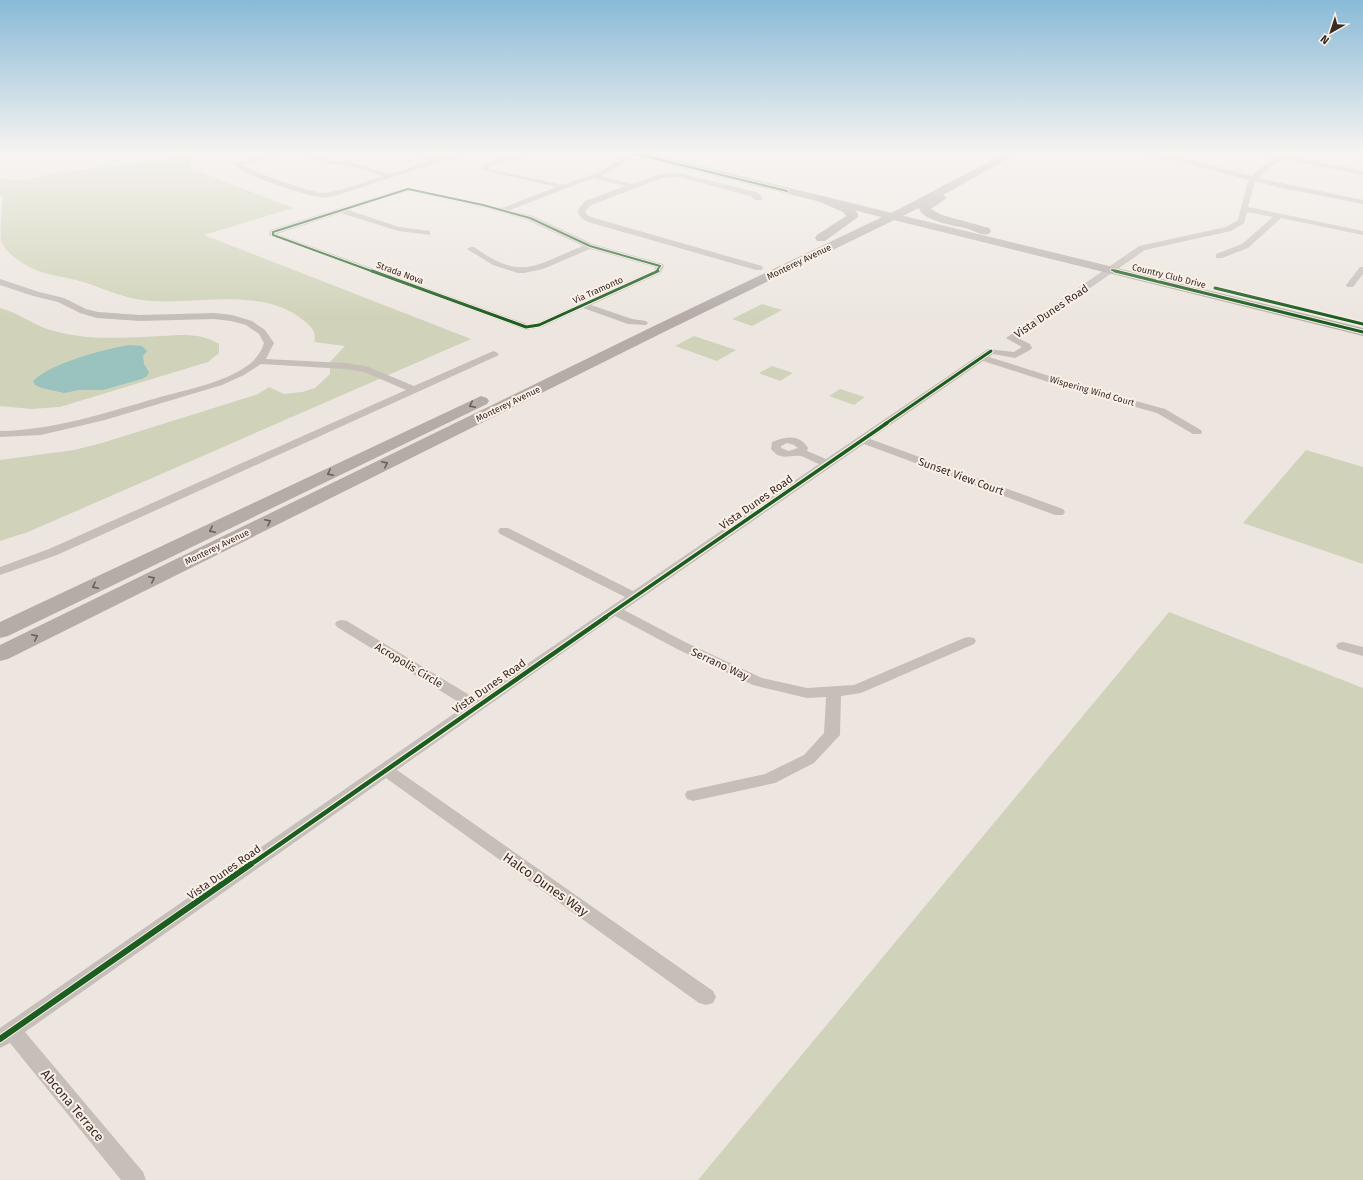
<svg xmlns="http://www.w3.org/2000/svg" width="1363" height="1180" viewBox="0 0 1363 1180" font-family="'Fira Sans',sans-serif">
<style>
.green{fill:#d0d3b9}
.water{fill:#9ac2be}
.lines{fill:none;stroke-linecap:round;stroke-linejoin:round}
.street{fill:#c6beb9;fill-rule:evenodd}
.secondary{fill:#b7aea9;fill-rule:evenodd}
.primary{fill:#b5aca8;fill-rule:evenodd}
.cycleway-far4-casing{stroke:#fbf0e7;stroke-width:3.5}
.cycleway-far3-casing{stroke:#fbf0e7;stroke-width:5}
.cycleway-far2-casing{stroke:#fbf0e7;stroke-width:6}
.cycleway-far1-casing{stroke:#fbf0e7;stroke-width:7}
.cycleway-casing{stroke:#fbf0e7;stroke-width:8}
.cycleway-far4{stroke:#1b5e20;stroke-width:2}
.cycleway-far3{stroke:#1b5e20;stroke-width:3}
.cycleway-far2{stroke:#1b5e20;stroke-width:3.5}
.cycleway-far1{stroke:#1b5e20;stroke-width:4.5}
.cycleway{stroke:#1b5e20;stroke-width:6}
.oneway{stroke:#695f5b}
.labels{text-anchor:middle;stroke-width:4;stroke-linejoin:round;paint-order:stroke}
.far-street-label{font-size:9px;fill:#372b27;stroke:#fbf0e7}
.street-label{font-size:11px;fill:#372b27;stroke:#fbf0e7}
.near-street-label{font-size:13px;fill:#372b27;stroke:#fbf0e7}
</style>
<rect width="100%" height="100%" fill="#ede6e0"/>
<path class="green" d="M 189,157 L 192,169 L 293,208 L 204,235 L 471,339 L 28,532 L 0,541 L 0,460 L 74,450 L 102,443 L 258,394 L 269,387 L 284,394 L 302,392 L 315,388 L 330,374 L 330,362 L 345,346 L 314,342 C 317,332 311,326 303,320 C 264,287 199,304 152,301 C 125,300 102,287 76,280 C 59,276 40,274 24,264 C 16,259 5,251 1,241 C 0,233 2,206 3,196 L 0,196 L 0,178 C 18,182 32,179 49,174 Z
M 762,304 L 782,310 L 752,326 L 732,319 Z
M 0,308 C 18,313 31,323 47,329 C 84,341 122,338 160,336 C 180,335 200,332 219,344 L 219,353 L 208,362 L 60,407 L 31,409 L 0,406 Z
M 694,336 L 736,350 L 717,361 L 675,346 Z
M 772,366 L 793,373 L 780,381 L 759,373 Z
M 840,389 L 865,397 L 854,405 L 829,396 Z
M 1306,450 L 1363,467 L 1363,564 L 1243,523 Z
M 1169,612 L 1363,688 L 1363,1180 L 698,1180 Z"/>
<path class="water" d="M 130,345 L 142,346 L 147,351 L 143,356 L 144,364 L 149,372 L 147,376 L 142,379 L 103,390 L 79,390 L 64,393 L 42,388 L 35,385 L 33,381 C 51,363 104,349 130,345 Z"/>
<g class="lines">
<path class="street" d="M 275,152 L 287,152 L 242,165 C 254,172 311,193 324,193 C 343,191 364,182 383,176 L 347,165 L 334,165 L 294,152 L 304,152 L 336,162 L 347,161 L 390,174 L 434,160 L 410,152 L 421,152 L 441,158 L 460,152 L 470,152 L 335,196 C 330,197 324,198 319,197 C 301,194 245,176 234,164 Z
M 525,152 L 532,153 L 488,167 L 488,169 L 563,185 L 600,172 L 624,157 L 623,155 L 626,153 L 631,158 L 630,159 L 601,176 L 632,184 L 661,174 L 679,173 L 756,192 L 762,196 L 762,200 L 756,200 L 750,196 L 679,177 L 662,178 L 591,205 L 585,211 L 587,215 L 594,218 L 762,266 L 763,268 L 762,270 L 756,270 L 588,222 L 581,218 L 577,211 L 585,201 L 625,186 L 593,178 L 510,210 L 533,216 L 593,244 L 663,264 L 664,266 L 661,273 L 591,305 L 632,319 L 646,321 L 648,323 L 646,325 L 628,324 L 583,308 L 542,327 L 526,330 L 269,235 L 270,230 L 408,187 L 502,208 L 556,187 L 482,170 L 483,165 ZM 408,191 L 482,207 L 527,220 L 583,246 C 534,265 523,282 474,247 L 471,247 L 467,249 L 493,265 L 518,273 L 524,273 L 543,269 L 590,249 L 655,267 L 654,270 L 537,323 L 527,324 L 277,234 L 341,213 L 398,231 L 430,235 L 430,231 L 399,227 L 348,210 Z
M 1127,152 C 1170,152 1211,166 1252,176 L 1260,168 L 1276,158 L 1254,152 L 1268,152 L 1281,155 L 1285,152 L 1293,152 L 1288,156 L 1363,171 L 1363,175 L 1283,159 L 1265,171 L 1258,178 L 1363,200 L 1363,204 L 1281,188 L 1255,181 L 1248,207 L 1363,231 L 1363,235 L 1281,218 L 1248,248 L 1222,258 L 1216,258 L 1216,254 L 1242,244 L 1273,217 L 1247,212 L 1244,223 L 1231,231 L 1145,250 L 1018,338 L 1030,344 L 1032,348 L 1030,350 L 1015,358 L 993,354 L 989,357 L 1078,385 L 1165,409 L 1201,430 L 1202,432 L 1201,434 L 1193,434 L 1157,413 L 1070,389 L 983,361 L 870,439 L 1063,509 L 1065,512 L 1063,515 L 1055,515 L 864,444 L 624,610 L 687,643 L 762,678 L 807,688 L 854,685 L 964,638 L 969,637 L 974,638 L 976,641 L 974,644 L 861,693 L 841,696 L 840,735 L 814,763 L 775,783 L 693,801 L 687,799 L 685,795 L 687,791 L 765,774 L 804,755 L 824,733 L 826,697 L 807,698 L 753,685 L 677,649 L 615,616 L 397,770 L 713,991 L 716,997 L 713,1003 L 706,1005 L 699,1003 L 386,778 L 25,1032 L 143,1172 L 146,1180 L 121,1180 L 10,1043 L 0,1048 L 0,1028 L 465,706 L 337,627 L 335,624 L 337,621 L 342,620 L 347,621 L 476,699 L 625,597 L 500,534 L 498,531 L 500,528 L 508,528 L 633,591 L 819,464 C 813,462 807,458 801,456 C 791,454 781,462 771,449 L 772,442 C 786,436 800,434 808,448 L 807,451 L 826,459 L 988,349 L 1014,352 L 1022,347 L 1006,338 L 1139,246 L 1226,227 L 1238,220 L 1247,184 L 1249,180 L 1177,161 ZM 787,443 L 794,445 L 798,448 L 789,451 L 781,448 L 781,446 Z
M 1360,267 L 1363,267 L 1363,274 L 1353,287 L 1347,287 L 1346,285 Z
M 0,279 L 39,292 L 64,298 L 86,309 L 98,312 L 140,315 L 214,313 L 232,315 L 252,321 L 265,330 L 274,343 L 266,359 L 345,363 L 366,366 L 414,386 L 491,352 L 494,351 L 499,354 L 497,356 L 57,555 L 0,575 L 0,567 L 49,549 L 406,390 L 364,372 L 345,369 L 261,364 L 244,375 L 222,385 L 105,420 L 41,435 L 0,437 L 0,431 C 55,430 105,413 157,398 C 188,389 225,383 251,363 C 257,357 262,351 264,343 L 259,334 L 246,325 L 231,321 L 214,319 L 140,321 L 97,318 L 80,313 L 58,302 L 33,296 L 0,285 Z
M 1343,642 L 1363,647 L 1363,656 L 1338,649 L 1336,646 L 1338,643 Z"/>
<path class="secondary" d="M 624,152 L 642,152 L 1363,328 L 1363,336 L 626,154 Z"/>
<path class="primary" d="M 1007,152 L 1020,152 L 943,195 L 947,198 L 931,209 L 942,215 L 989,228 L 991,231 L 989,234 C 981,236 973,230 965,228 C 953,225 922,221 919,208 L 666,331 L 8,659 L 0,661 L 0,645 L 656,325 L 901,208 Z
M 822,196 L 851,206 L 858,214 L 858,217 L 825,241 L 817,241 L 815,238 L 817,235 L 846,216 L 843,212 L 818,201 L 816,199 L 818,197 Z
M 481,396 L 487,398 L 489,401 L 487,404 L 8,636 L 0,638 L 0,622 Z"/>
<defs>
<path id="cycleway-far4" d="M 632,153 L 787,191
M 1112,270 L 1119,272
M 374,272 L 273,235 L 273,232 L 408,189 L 483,205 L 530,218 L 590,246 L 660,266 L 656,272"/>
<path id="cycleway-far3" d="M 372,271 L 526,327 L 539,325 L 658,271
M 1115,271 L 1363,332
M 1215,288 L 1363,324
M 885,424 L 991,351"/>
<path id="cycleway-far2" d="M 604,618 L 887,423"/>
<path id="cycleway-far1" d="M 250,865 L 606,617"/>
<path id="cycleway" d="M 0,1039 L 251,864"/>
</defs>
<use href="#cycleway-far4" class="cycleway-far4-casing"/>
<use href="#cycleway-far3" class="cycleway-far3-casing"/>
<use href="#cycleway-far2" class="cycleway-far2-casing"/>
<use href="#cycleway-far1" class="cycleway-far1-casing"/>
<use href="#cycleway" class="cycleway-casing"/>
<use href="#cycleway-far4" class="cycleway-far4"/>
<use href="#cycleway-far3" class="cycleway-far3"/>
<use href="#cycleway-far2" class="cycleway-far2"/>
<use href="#cycleway-far1" class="cycleway-far1"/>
<use href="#cycleway" class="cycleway"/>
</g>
<defs><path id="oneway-chevron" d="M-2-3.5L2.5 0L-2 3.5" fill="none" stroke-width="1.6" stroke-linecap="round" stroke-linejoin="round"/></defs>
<g class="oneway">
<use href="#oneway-chevron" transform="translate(472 405) rotate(154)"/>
<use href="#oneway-chevron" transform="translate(385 464) rotate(-26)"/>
<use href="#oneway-chevron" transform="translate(330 473) rotate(154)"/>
<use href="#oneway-chevron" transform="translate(268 522) rotate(-26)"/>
<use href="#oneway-chevron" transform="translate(212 530) rotate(154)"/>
<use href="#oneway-chevron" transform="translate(152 579) rotate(-26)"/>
<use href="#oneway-chevron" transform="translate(95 586) rotate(154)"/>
<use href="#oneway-chevron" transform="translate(35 637) rotate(-26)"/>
</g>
<linearGradient id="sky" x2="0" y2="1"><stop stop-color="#89bad7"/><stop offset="0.48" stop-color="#f7f4f1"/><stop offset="1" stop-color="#f7f4f1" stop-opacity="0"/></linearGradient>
<rect width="1363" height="317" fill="url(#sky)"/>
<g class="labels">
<g class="far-street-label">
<text transform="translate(799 262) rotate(-26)" y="3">Monterey Avenue</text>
<text transform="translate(400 273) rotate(20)" y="3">Strada Nova</text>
<text transform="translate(1169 276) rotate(14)" y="3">Country Club Drive</text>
<text transform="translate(598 290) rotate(-24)" y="3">Via Tramonto</text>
<text transform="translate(1092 391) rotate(16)" y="3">Wispering Wind Court</text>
<text transform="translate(508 404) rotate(-26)" y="3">Monterey Avenue</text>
<text transform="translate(217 547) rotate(-26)" y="3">Monterey Avenue</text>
</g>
<g class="street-label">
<text transform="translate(1051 311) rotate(-34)" y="4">Vista Dunes Road</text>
<text transform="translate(961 476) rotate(20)" y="4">Sunset View Court</text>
<text transform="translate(756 502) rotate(-35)" y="4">Vista Dunes Road</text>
<text transform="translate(720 664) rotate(25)" y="4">Serrano Way</text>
<text transform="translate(409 665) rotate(31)" y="4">Acropolis Circle</text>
<text transform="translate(489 686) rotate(-35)" y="4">Vista Dunes Road</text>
<text transform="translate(224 872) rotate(-35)" y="4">Vista Dunes Road</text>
</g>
<g class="near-street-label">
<text transform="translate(546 884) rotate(35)" y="5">Halco Dunes Way</text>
<text transform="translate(73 1105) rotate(50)" y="5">Abcona Terrace</text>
</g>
</g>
<g transform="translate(1331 32) rotate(219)" stroke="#fbf0e7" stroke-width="3" paint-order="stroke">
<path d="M0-3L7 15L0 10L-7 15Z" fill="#372b27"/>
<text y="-6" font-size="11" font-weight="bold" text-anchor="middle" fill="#372b27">N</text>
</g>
</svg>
